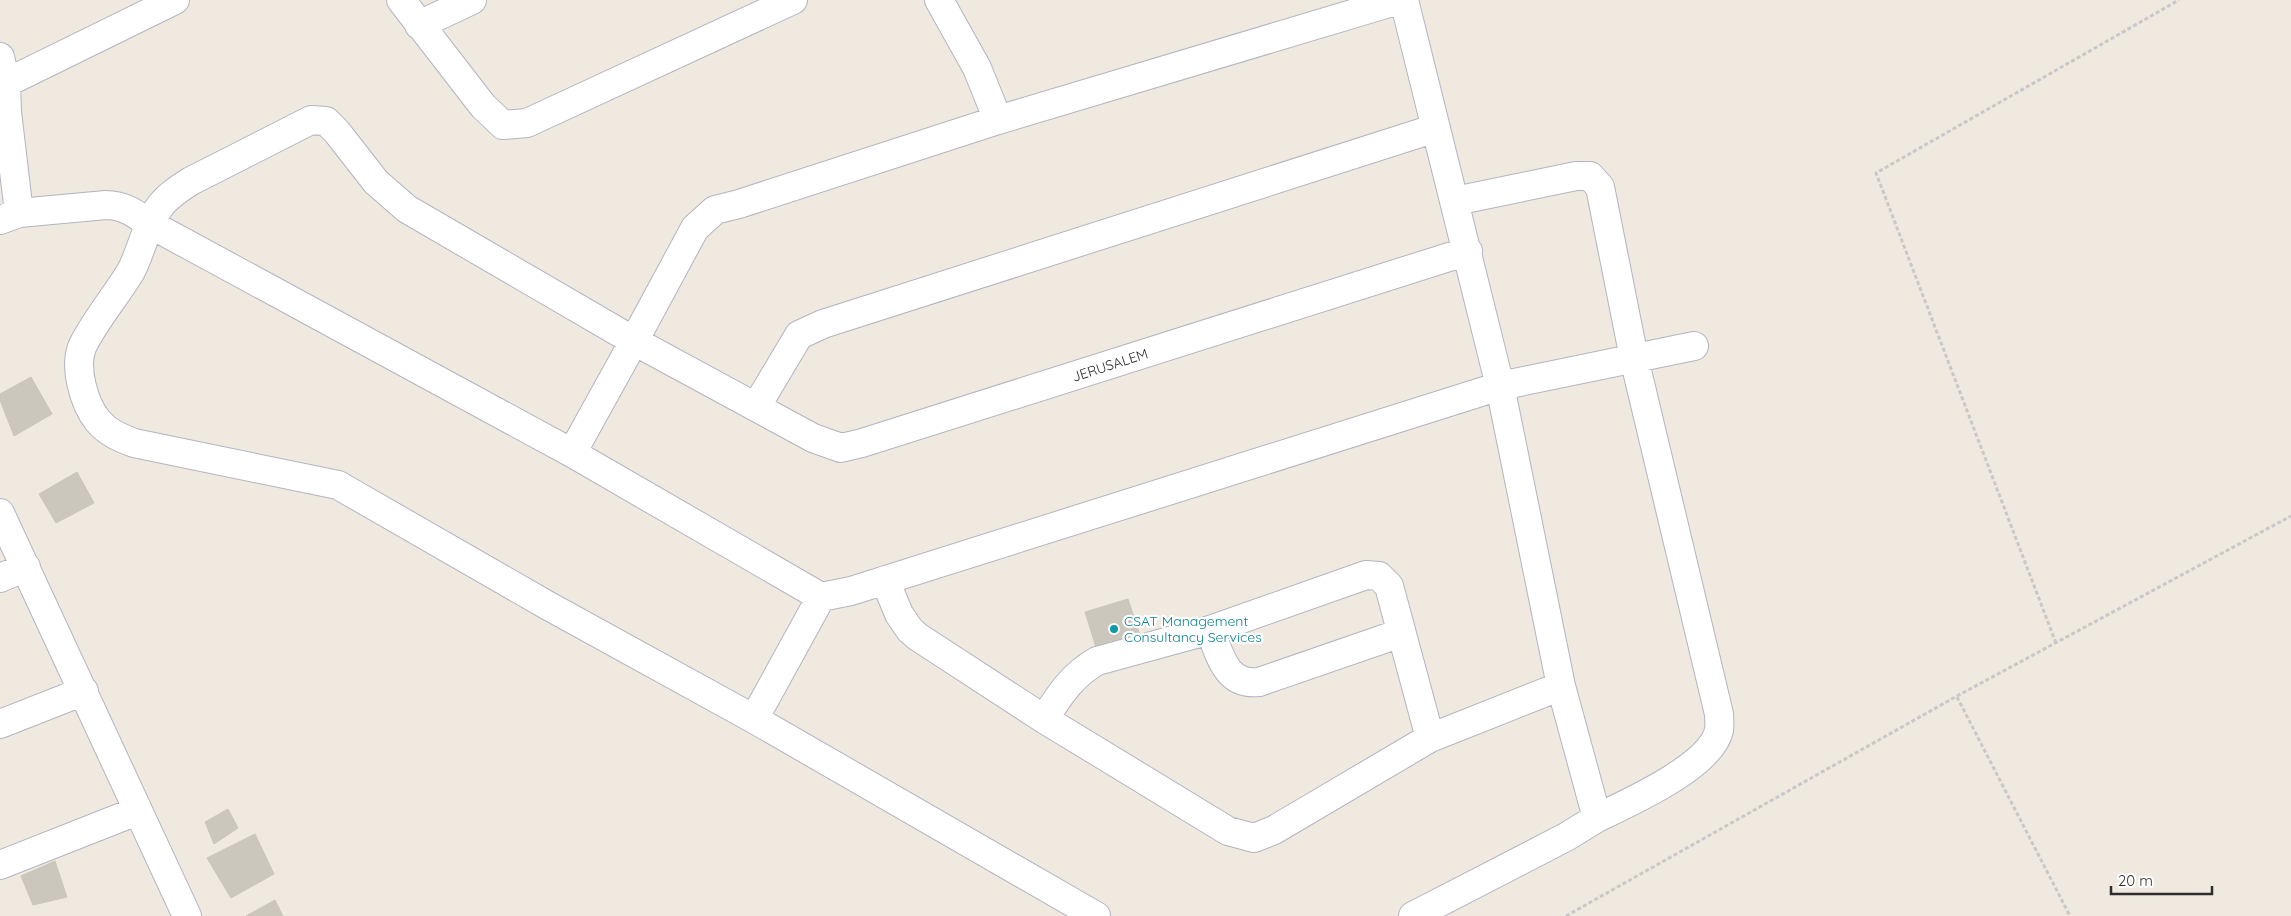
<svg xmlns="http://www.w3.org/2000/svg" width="2291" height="916" viewBox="0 0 2291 916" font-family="Quicksand,sans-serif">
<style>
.building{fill:#cbc7bd;stroke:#cbc6b8}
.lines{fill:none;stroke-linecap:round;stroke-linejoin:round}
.minor-casing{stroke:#b3b4c1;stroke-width:30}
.path{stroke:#c8c8c8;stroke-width:3;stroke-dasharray:4 2.5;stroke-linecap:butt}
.minor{stroke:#fff;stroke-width:28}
.culture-dot{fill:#0f9aa8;stroke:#fff;stroke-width:2}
.labels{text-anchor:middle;stroke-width:4.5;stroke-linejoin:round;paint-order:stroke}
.street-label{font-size:14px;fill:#2d2d2d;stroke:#fff}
.culture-label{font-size:14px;fill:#0d838f;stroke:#fff;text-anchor:start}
</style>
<rect width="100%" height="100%" fill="#efe9df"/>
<path class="building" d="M 31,377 L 52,414 L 14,436 L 0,400 L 0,394 Z
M 77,472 L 94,503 L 56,523 L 39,494 Z
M 1128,599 L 1143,645 L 1099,657 L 1085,612 Z
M 228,809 L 238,828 L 214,844 L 205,822 Z
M 255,834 L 274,874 L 231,898 L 207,858 Z
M 55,861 L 67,897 L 33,905 L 21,876 Z
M 275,900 L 283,916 L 246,916 Z"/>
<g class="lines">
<defs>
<path id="minor" d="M 401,0 L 483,106 L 503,125 L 527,123 L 793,0
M 939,0 L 977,68 L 998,120
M 1404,0 L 1500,386 L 1561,686 L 1597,818 L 1566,837 L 1413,916
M 419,25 L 472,0
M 0,57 L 6,83 L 7,112 L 19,213
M 6,83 L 175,0
M 1455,201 L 1576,176 L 1590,176 L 1600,187 L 1634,358 L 1719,714 C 1719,719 1720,725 1719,730 C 1712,766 1628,803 1597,818
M 0,220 L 19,213 L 106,205 C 124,205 136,214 150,224 L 572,453 L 821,597 L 851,591 L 1500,386 L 1694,346
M 756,407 L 799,335 L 823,324 L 1436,128
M 572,453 L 634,341 L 813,438 L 841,448 L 862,443 L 1468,251
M 0,513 L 187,916
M 0,578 L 26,567
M 885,580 L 899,614 L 910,630 L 918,637 L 1044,719 L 1228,831 L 1254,838 L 1274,830 L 1430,738 L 1561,686
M 1210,630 C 1220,655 1226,686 1259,682 L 1401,633
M 754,719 L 821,597
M 1044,719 C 1059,696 1072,675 1097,661 L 1210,630 L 1366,575 L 1379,576 L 1389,586 L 1430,738
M 0,724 L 84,691
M 0,865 L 137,811
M 1096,916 L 754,719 L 545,604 L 338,485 L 134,443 C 121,438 108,433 98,421 C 84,404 73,366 83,345 C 96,319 116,296 131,271 C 142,250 146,224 161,205 C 169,195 180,188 191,181 L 311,120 L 326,121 L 337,132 L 376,182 L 407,209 L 634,341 L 695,228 L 715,210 L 739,204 L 998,120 L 1399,0"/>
</defs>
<use href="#minor" class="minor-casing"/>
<path class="path" d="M 2056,643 L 1876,173 L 2179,0
M 1957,697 L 2070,916
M 1566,916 L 1957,696 L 2291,516"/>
<use href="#minor" class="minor"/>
</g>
<circle class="culture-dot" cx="1114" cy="629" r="5"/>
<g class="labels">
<g class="street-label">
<text transform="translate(1110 365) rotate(-18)" y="5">JERUSALEM</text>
</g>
<g class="culture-label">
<text x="1124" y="626">CSAT Management<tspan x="1124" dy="16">Consultancy Services</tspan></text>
</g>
</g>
<path d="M2111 886v8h101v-8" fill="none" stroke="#2d2d2d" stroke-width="2.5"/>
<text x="2118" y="886" font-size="15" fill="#2d2d2d" stroke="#ffffff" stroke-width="4" paint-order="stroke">20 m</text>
</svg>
